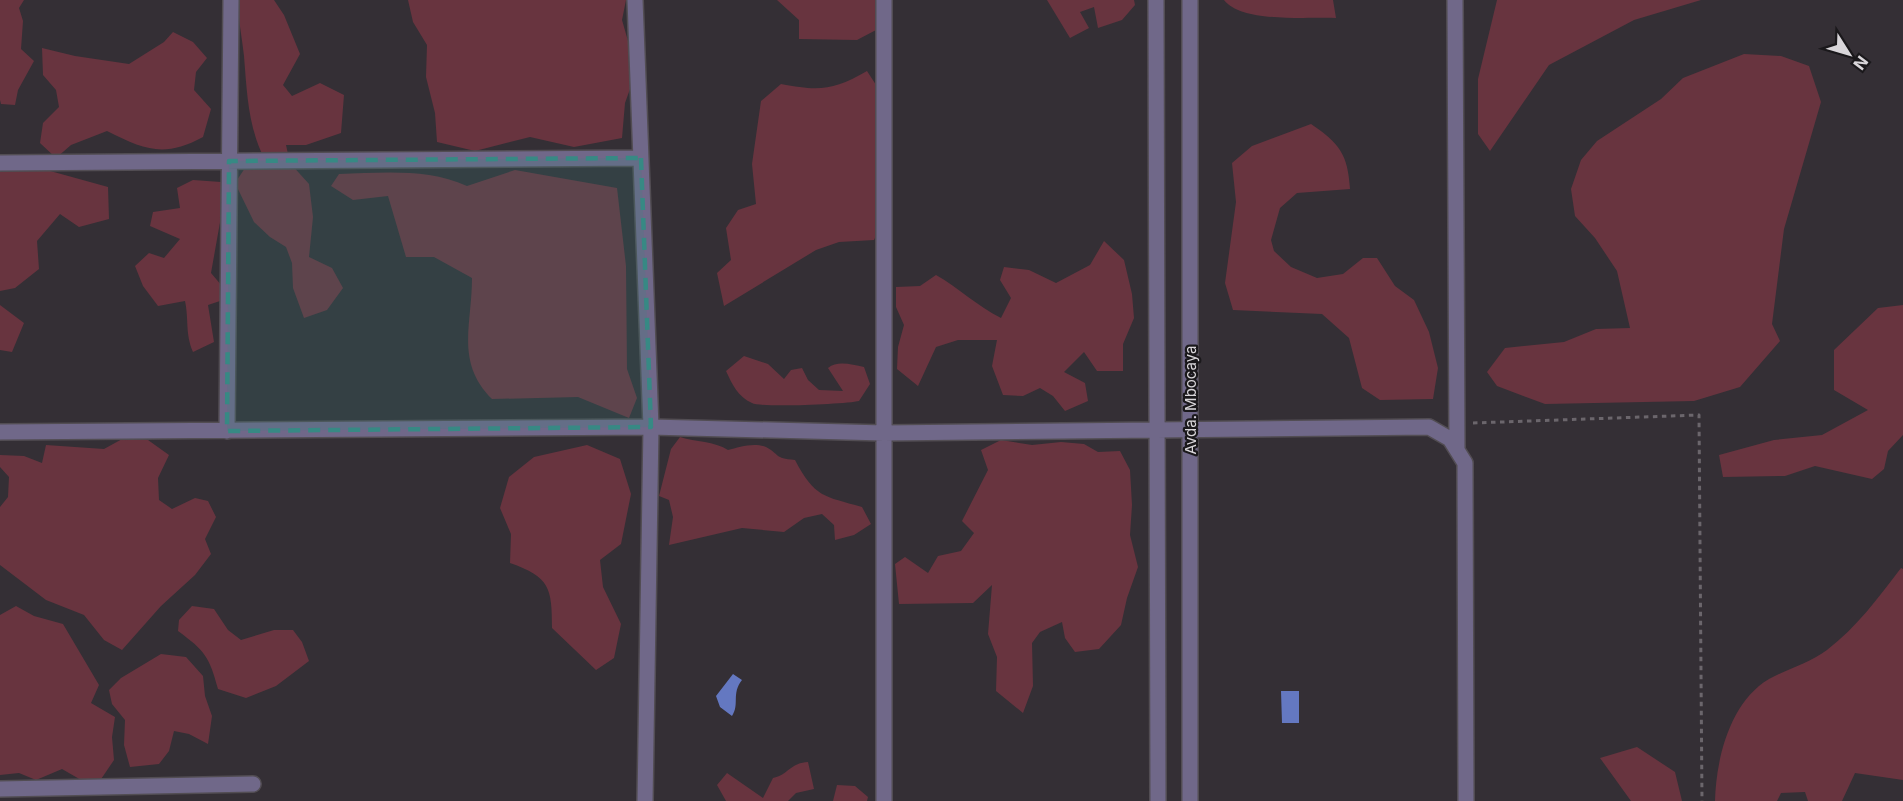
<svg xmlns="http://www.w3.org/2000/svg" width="1903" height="801" viewBox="0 0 1903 801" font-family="Inter,sans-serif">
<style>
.green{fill:#68343f}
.water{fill:#6478c1}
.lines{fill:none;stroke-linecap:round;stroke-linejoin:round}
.minor-casing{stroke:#524d53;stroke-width:18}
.path{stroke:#6b666c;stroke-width:3;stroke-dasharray:4.5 4.5;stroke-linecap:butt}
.minor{stroke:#706889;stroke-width:15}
.marked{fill:#378984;fill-opacity:0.2;stroke:#378984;stroke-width:4.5;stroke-dasharray:12 8;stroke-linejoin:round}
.labels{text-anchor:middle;stroke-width:4.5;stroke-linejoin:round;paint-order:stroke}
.street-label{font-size:15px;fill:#d9d6da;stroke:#1a181b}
</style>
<rect width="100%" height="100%" fill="#342f35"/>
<path class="green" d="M 0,0 L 24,0 L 19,8 L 23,21 L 21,49 L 34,61 L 18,90 L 15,105 L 1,104 L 0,100 Z
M 238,0 L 274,0 L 284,15 L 300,54 L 283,85 L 292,96 L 320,83 L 344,95 L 341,133 L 306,145 L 286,145 L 290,163 L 309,184 L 313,217 L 309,257 L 332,268 L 343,288 L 327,310 L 304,318 L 293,288 L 292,263 L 286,247 L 270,237 L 254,222 L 235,183 L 249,162 L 265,160 C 248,127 247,93 244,56 C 242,37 238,19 238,0 Z
M 408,0 L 626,0 L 622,20 L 628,41 L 630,89 L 625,103 L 622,138 L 574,147 L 530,137 L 475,151 L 437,142 L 435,113 L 426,77 L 427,45 L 413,22 Z
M 777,0 L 881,0 L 876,30 L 857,40 L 799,39 L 799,20 Z
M 1047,0 L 1134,0 L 1135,5 L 1122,20 L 1098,28 L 1094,7 L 1080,12 L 1089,28 L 1070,38 Z
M 1224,0 L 1333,0 L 1336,18 C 1306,17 1242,23 1224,0 Z
M 1497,0 L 1701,0 L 1634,20 L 1549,65 L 1490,151 L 1478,134 L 1478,79 Z
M 173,32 L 193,42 L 207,58 L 196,72 L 194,90 L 211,109 L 203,137 C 164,158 145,150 107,131 L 71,145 L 56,158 L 40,143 L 43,123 L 59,107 L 56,90 L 43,75 L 42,48 L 75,56 L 129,64 L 164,42 Z
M 1744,54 L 1781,56 L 1809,66 L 1821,102 L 1784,229 L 1772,324 L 1780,341 L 1740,387 L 1694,401 L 1545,404 L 1497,386 L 1487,372 L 1505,348 L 1564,342 L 1596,329 L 1630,328 L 1617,271 L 1595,238 L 1575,216 L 1571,189 L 1581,160 L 1597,141 L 1661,99 L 1683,78 Z
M 867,71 L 878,88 L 886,214 L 874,240 L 839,242 L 816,250 L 724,306 L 717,273 L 731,260 L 726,228 L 738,210 L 756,204 L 752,164 L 761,101 L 781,84 C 818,91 833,91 867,71 Z
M 1311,124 C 1339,143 1348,154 1350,189 L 1297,193 L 1280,208 L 1271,240 L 1274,251 L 1291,267 L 1317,278 L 1343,274 L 1363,258 L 1377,258 L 1395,286 L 1414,300 L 1429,332 L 1438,368 L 1433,399 L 1380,400 L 1362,388 L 1349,338 L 1322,314 L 1233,310 L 1225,283 L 1236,202 L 1232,163 L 1252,146 Z
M 13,167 L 43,169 L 108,187 L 109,219 L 79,227 L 60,214 L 37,241 L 39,269 L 15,288 L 0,291 L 0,172 Z
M 515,170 L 617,188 L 626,266 L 627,369 L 637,398 L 629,418 L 578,397 L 492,399 C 455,362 472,325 472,278 L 434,257 L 406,257 L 388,196 L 353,200 L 331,186 L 339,174 C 382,173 427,168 467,186 Z
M 193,180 L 221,182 L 224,200 L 211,273 L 222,286 L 220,301 L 208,305 L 214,342 L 193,352 C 185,333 189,320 185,301 L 158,306 L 143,286 L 135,266 L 149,253 L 164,258 L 180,239 L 150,226 L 153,212 L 180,208 L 177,188 Z
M 1104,241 L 1124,260 L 1132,294 L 1134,318 L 1123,344 L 1123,371 L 1097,371 L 1084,352 L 1064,372 L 1085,383 L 1088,401 L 1065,411 L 1053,396 L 1040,388 L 1023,396 L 1003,395 L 992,366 L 997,340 L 958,340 L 936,347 L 918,386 L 897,369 L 898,347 L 904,325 L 896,307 L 896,287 L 920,286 L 936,275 C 959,288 977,306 1001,318 L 1011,298 L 1000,280 L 1004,267 L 1029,270 L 1056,283 L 1090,265 Z
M 0,305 L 24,323 L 12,352 L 0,350 Z
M 1903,305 L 1903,435 L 1888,451 L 1884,469 L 1872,479 L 1815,466 L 1785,476 L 1723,477 L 1719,455 L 1774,440 L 1822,435 L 1868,410 L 1834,390 L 1834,350 L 1878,308 Z
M 744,356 L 768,364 L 784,379 L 791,370 L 802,368 L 808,380 L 819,390 L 843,391 L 828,368 C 838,360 852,365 864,367 L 870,384 L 859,401 C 846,404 761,408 752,403 C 738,397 732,384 726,371 Z
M 680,437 C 696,442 714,441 728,450 C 739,447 754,442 766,447 C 781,455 773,458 795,460 C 815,498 824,496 862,507 L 871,524 L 854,535 L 835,540 L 834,525 L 822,514 L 804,518 L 784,532 L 742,528 L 669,545 L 673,517 L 669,500 L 659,496 L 671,449 Z
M 124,438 L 148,440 L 169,455 L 158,478 L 159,500 L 172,509 L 195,498 L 208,501 L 216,517 L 205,539 L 211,554 L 195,575 L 161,606 L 122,650 L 104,640 L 84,615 L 46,600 L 0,565 L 0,507 L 8,497 L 9,477 L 0,467 L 0,455 L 24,456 L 42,463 L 46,445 L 104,449 Z
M 1001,440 L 1032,445 L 1061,442 L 1084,444 L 1098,452 L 1120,451 L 1130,470 L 1132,505 L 1130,535 L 1138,567 L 1127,598 L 1121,625 L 1099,649 L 1075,652 L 1065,638 L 1062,622 L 1040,632 L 1032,643 L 1033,686 L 1023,713 L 996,691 L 997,657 L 988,634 L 992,585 L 973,603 L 899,604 L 895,564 L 905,557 L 928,573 L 938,556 L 961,551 L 974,533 L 962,521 L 988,470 L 981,450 Z
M 587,445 L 620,459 L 631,494 L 621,544 L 600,560 L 603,587 L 621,624 L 614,658 L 596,670 L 552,628 C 552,588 550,577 510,563 L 511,534 L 500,508 L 509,477 L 534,457 Z
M 1901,568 L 1903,569 L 1903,780 L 1855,773 L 1842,801 L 1808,801 L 1805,792 L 1781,793 L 1777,801 L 1715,801 C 1716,759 1730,702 1769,679 C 1787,669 1810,663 1827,650 C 1857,627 1878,598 1901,568 Z
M 16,606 L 34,616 L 63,624 L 99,685 L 91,703 L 115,717 L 112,737 L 114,760 L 95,788 L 62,769 L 36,780 L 19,773 L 0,775 L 0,615 Z
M 192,606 L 214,609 L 228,630 L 241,640 L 274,630 L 293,630 L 302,642 L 309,661 L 276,686 L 246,698 L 218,689 C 209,656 205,651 178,631 L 179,620 Z
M 161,654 L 186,657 L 203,676 L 205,696 L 212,716 L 208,744 L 189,734 L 174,731 L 169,751 L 159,764 L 130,767 L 124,745 L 125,720 L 112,704 L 109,690 L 121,678 Z
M 1637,747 L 1675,772 L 1682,801 L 1631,801 L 1600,758 Z
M 808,762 L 814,789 L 796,793 L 788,801 L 726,801 L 717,785 L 727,773 L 763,798 L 773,778 C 788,775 790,763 808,762 Z
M 837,785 L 855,786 L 868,797 L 867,801 L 833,801 Z"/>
<path class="water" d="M 733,674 L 742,680 C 731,694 740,704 732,716 L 720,707 L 716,696 Z
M 1281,691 L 1299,691 L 1299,723 L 1282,723 Z"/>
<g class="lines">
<defs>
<path id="minor" d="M 635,0 L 651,427 L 645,801
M 884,0 L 884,801
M 1156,0 L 1158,801
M 1190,0 L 1190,801
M 1455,0 L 1457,449
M 0,163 L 641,158
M 227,431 L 231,0
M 0,432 L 651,427 L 884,433 L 1429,427 L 1450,439 L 1465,463 L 1466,801
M 0,789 L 253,784"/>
</defs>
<use href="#minor" class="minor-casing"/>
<path class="path" d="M 1473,423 L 1699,415 L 1702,801"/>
<use href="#minor" class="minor"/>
</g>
<path class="marked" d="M 641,158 L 651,427 L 227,431 L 229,161 Z"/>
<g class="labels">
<g class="street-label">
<text transform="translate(1191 400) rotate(-90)" y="5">Avda. Mbocaya</text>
</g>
</g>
<g transform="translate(1849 54) rotate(127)" stroke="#1a181b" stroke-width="4.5" paint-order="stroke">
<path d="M0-4.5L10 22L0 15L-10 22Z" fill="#d9d6da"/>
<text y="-9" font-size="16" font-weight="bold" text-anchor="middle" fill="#d9d6da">N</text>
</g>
</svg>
